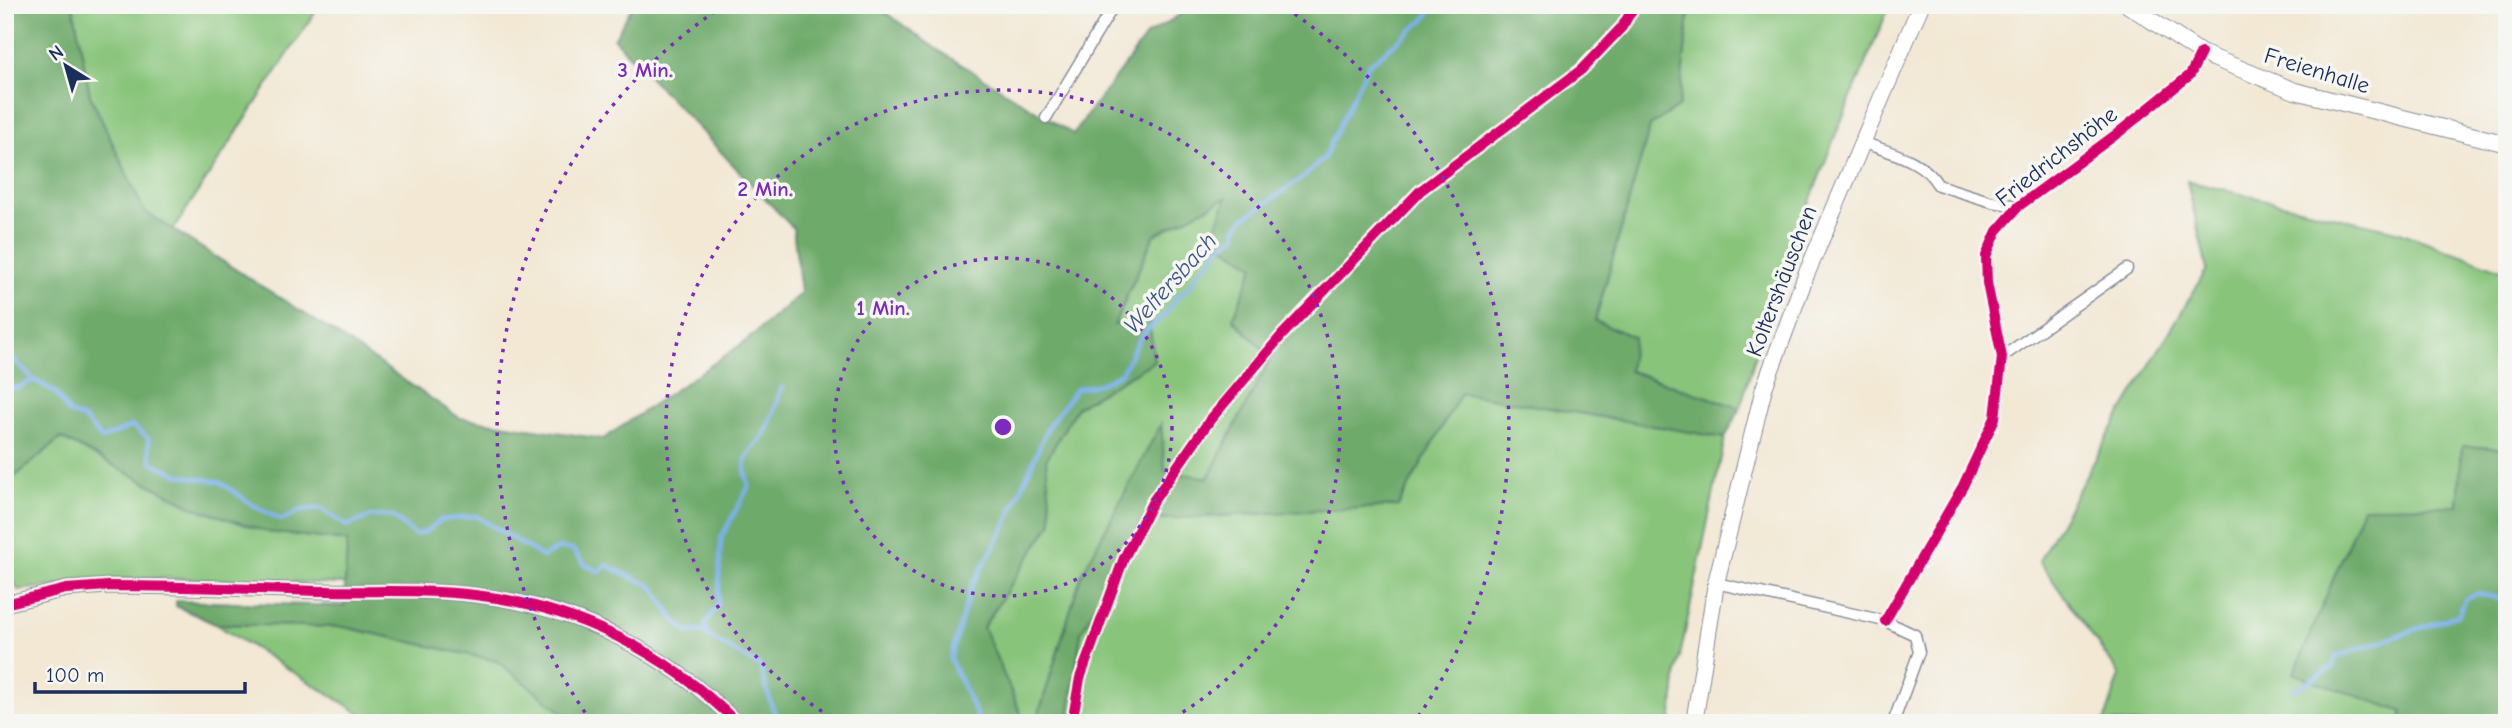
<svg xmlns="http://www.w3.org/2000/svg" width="2512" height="728" viewBox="0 0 2512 728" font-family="'Comic Neue',sans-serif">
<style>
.green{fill:#88c47a;stroke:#527a6c;stroke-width:2}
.forest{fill:#6eaa6a;stroke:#446c64;stroke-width:2}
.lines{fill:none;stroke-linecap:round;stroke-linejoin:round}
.stream{stroke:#7bb1e9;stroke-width:4.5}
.minor-casing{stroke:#868c99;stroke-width:13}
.tertiary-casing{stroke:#868c99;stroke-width:17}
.secondary-casing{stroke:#868c99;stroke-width:18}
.minor{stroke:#fff;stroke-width:10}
.tertiary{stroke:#fff;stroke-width:14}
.secondary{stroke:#fff;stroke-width:16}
.cycleway-casing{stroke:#f6f6f2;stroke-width:15}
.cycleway{stroke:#d6006c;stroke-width:10}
.ring{fill:none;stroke:#7b2cbf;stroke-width:3.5;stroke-dasharray:3.5 7}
.labels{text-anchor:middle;stroke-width:7;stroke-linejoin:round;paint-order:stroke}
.street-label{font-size:23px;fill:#1b2f5e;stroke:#f6f6f2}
.water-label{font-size:24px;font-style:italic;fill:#385688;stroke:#f6f6f2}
.centre{fill:#7b2cbf;stroke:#f6f6f2;stroke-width:3.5}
.ring-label{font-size:21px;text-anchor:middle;font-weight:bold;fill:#7b2cbf;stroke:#f6f6f2;stroke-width:7;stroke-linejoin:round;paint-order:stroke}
</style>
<rect width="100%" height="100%" fill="#f6f6f2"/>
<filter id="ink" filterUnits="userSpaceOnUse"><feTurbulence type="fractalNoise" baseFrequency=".0143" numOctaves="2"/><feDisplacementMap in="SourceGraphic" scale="14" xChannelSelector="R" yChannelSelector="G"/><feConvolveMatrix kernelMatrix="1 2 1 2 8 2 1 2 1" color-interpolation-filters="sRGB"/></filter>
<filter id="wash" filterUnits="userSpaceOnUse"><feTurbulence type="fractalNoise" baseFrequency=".00686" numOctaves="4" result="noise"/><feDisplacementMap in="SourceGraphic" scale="28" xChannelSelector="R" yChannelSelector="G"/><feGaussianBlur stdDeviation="1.57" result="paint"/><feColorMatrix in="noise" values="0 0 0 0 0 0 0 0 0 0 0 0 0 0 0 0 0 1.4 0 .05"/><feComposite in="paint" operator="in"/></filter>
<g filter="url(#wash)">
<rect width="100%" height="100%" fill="#f2e8d4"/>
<path class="green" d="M 73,5 L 320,5 L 173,230 L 144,211 L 90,95 Z
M 1690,5 L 1890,5 L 1835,136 L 1771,303 L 1740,408 L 1628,370 L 1595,322 L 1650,126 L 1679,106 Z
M 2187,181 L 2400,232 L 2507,272 L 2507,449 L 2462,446 L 2458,506 L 2294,673 L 2404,712 L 2400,723 L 2104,723 L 2120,675 L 2039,561 L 2117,420 L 2207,269 Z
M 1228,196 L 1254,266 L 1233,319 L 1271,357 L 1208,478 L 1165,472 L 1161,425 L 1081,576 L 1036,723 L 1024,721 L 983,628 L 1051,522 L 1045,460 L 1077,407 L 1154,361 L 1114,326 L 1154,235 Z
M 1461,393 L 1725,438 L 1677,671 L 1671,723 L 1068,723 L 1081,632 L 1143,520 L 1398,506 Z
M 61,438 L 195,508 L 268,532 L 348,541 L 346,584 L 158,578 L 106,580 L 18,590 L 5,564 L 5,485 Z
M 215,624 L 344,627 L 497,661 L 576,723 L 376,723 Z"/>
<path class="forest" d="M 5,5 L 73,5 L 90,95 L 144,211 L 327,328 L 460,418 L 603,439 L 746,341 L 801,293 L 793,228 L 614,39 L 633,5 L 875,5 L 935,48 L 1073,134 L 1147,35 L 1196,5 L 1690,5 L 1679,106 L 1650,126 L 1595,321 L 1634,337 L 1629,371 L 1740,408 L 1725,438 L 1461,393 L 1398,506 L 1143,520 L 1081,632 L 1068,723 L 1036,723 L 1081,576 L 1161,424 L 1165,471 L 1208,478 L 1271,357 L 1233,319 L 1254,266 L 1212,239 L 1227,197 L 1154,235 L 1114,325 L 1149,319 L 1154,361 L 1077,407 L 1046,460 L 1052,522 L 983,627 L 1024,721 L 1029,723 L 576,723 L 497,661 L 344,627 L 215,624 L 176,606 L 176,601 L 344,606 L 347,541 L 268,532 L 195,508 L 61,438 L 5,485 Z
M 2462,446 L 2507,449 L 2507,723 L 2400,723 L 2403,712 L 2294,674 L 2363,507 L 2458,506 Z"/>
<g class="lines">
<path class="stream" d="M 5,62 L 5,69
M 5,351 L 34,380 L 55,392 L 69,413 L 84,419 L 102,439 L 132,426 L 148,438 L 151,462 L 179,475 L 220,482 L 253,505 L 281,520 L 302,510 L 320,508 L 347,526 L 371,516 L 392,516 L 415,535 L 426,532 L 441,520 L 476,516 L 543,557 L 559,548 L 573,550 L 585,565 L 600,572 L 606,565 L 653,587 L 673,618 L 688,633 L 699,631 L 760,666 L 772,707 L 780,723
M 5,386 L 17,388 L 34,380
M 707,635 L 705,625 L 718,605 L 721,538 L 749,486 C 739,453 749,458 765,433 C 771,423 777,400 782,387
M 2294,690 L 2333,667 L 2336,657 L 2458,615 L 2466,598 L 2477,593 L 2507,601
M 977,723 L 977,716 L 950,659 L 971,587 L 1004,529 L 1048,427 L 1076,389 L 1100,384 L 1121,373 L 1142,335 L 1166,314 L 1174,300 L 1189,287 L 1200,270 L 1212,261 L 1217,249 L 1237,235 L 1236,229 L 1244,218 L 1304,177 L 1324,158 L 1368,65 L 1424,20 L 1435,5"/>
</g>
</g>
<g filter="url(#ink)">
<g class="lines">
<defs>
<path id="minor" d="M 1046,118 L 1114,5
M 1862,142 C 1888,152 1923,159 1938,185 L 1992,202 L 2019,206
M 2002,357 L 2127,269
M 1716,583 L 1885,621 L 1915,635 L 1919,652 L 1893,723
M 1885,621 L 1963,486 L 1995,418 L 2002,357 L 1987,283 L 1986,256 L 1997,231 L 2019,206 L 2118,133 L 2190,75 L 2201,53"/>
<path id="tertiary" d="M 5,604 L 66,589 L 108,586 C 181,586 254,589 326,591 C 376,592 426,589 475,595 C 575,606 666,652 737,723"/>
<path id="secondary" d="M 2128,5 L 2201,53 L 2295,91 L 2507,144
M 1694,723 L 1716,583 L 1764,388 L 1806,275 L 1921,5"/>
</defs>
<use href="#minor" class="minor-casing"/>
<use href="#tertiary" class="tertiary-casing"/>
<use href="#secondary" class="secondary-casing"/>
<use href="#minor" class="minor"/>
<use href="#tertiary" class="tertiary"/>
<use href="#secondary" class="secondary"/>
<defs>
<path id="cycleway" d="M 5,604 L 66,589 L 108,586 C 181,586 254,589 326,591 C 376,592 426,589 475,595 C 575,606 666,652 737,723
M 1885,621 L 1963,486 L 1995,418 L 2002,357 L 1987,283 L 1986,256 L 1997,231 L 2019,206 L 2118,133 L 2190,75 L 2201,53
M 1072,723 L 1080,678 L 1124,558 L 1153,501 L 1210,420 L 1282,335 L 1420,191 L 1581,70 L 1622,27 L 1635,5"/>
</defs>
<use href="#cycleway" class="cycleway-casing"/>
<use href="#cycleway" class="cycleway"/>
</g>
</g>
<g class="ring">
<circle cx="1003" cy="427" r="169"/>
<path d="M840 722A337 337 0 1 1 1166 722"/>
<path d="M591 721A506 506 0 0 1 720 8M1286 8A506 506 0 0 1 1415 721"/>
</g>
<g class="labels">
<g class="street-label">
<text transform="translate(2317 70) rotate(17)" y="8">Freienhalle</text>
<text transform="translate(2056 156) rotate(-38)" y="8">Friedrichshöhe</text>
<text transform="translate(1781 281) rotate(-69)" y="8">Koltershäuschen</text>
</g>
<g class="water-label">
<text transform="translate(1170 283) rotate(-48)" y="8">Weltersbach</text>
</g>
</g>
<circle cx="1003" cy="427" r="10" class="centre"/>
<g class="ring-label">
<text x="645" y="77">3 Min.</text>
<text x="765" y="196">2 Min.</text>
<text x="883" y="315">1 Min.</text>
</g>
<rect width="2512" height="728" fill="none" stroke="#f6f6f2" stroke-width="28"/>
<g transform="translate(66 66) rotate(323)" stroke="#f6f6f2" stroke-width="5" paint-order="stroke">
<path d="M0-5L12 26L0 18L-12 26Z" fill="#1b2f5e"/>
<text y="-10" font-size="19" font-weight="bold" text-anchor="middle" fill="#1b2f5e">N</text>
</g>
<path d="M35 682v10h210v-10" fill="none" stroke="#1b2f5e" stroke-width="3.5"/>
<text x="46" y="682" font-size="21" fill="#1b2f5e" stroke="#f6f6f2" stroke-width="5" paint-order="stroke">100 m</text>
</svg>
